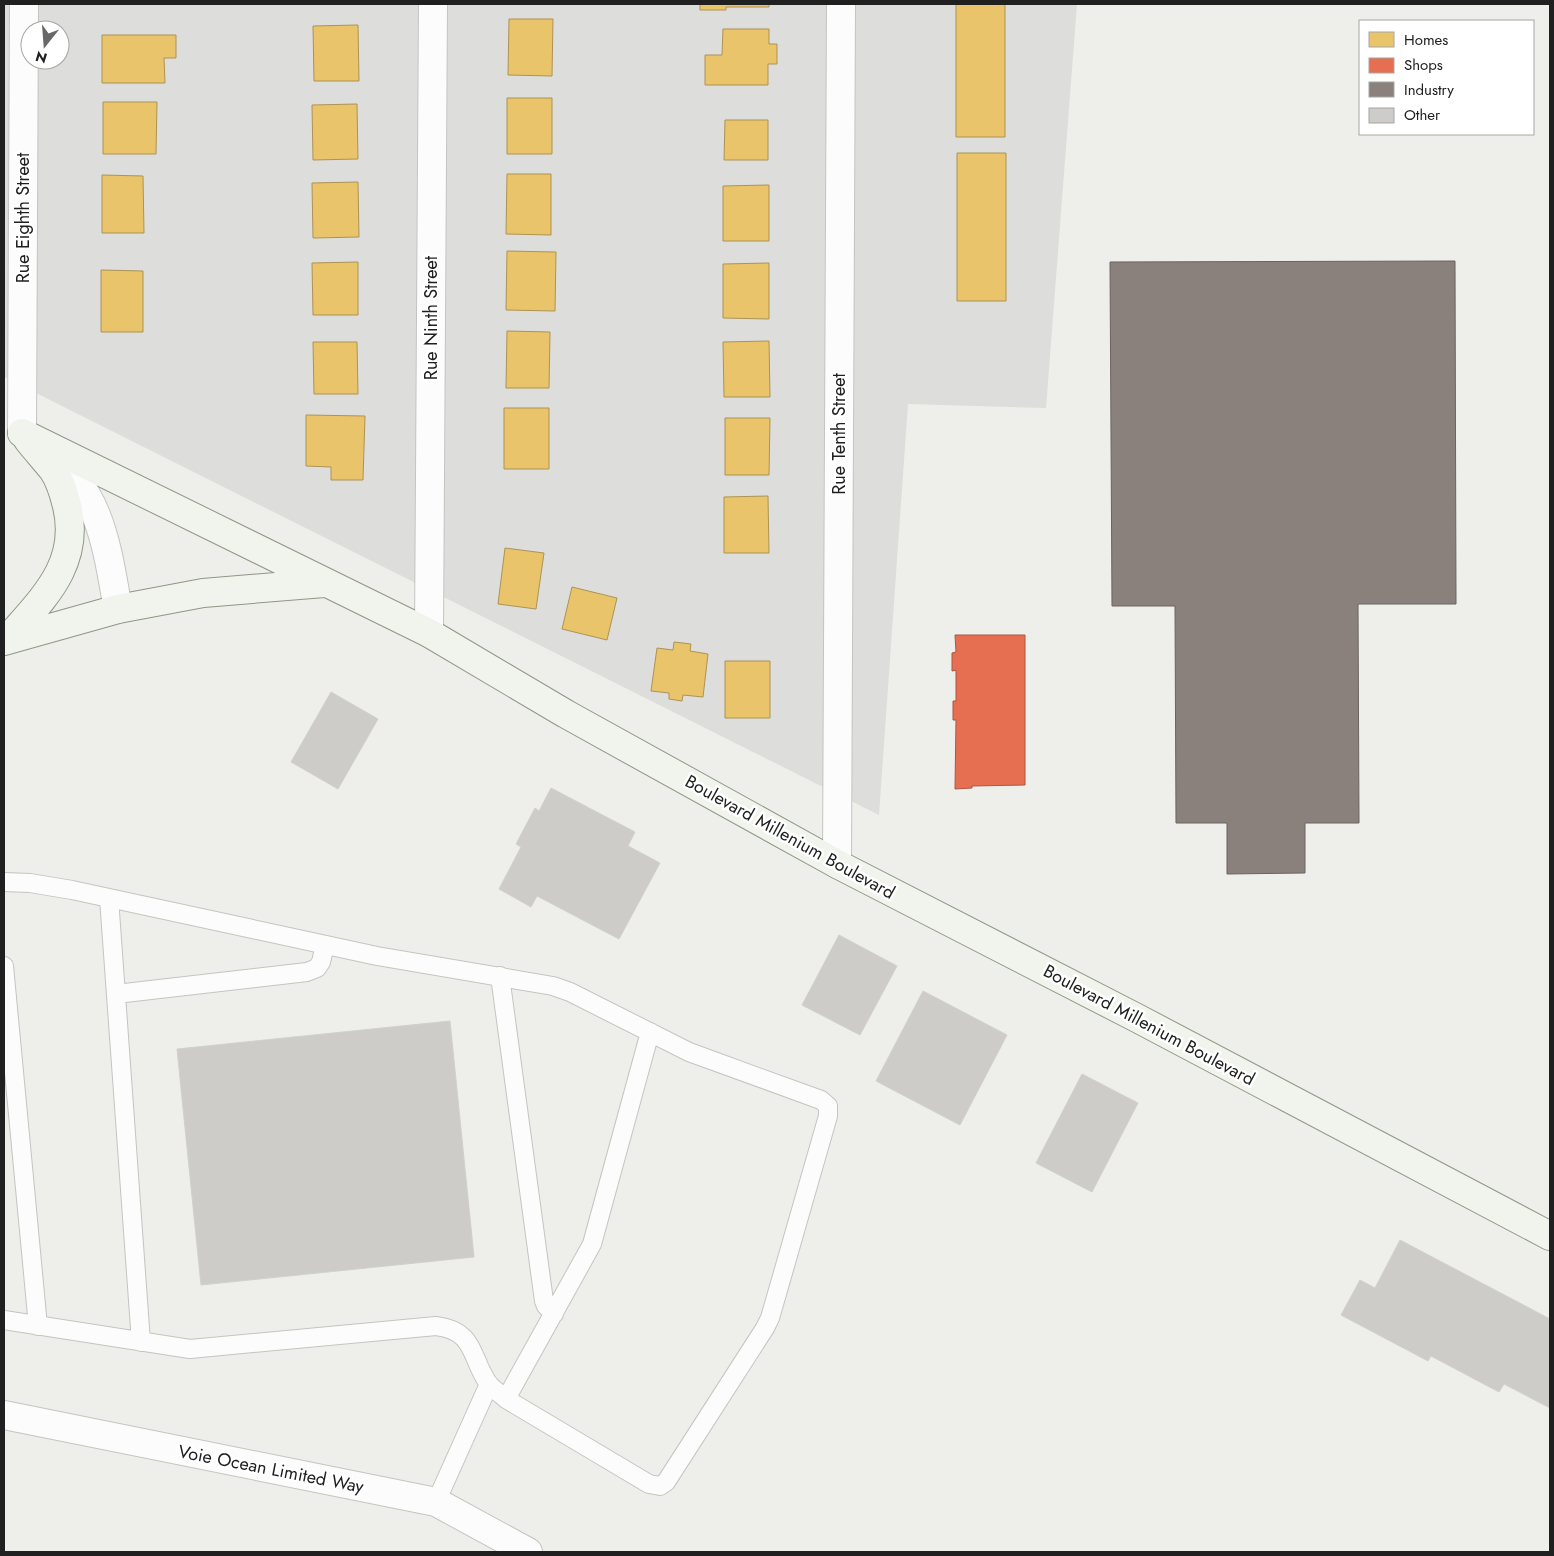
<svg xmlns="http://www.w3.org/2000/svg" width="1554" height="1556" viewBox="0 0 1554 1556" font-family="Jost,sans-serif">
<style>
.residential{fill:#dddddb;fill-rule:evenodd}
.homes{fill:#e9c46a;stroke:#ad9354}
.shops{fill:#e76f51;stroke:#ab5742}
.industry{fill:#8a817c;stroke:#6a6460}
.building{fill:#cdccc9;stroke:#d1d0cc}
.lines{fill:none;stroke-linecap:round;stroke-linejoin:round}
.lane-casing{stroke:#c4c4c2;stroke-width:20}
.street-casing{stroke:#c4c4c2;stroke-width:30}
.secondary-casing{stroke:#909784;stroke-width:30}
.lane{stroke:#fcfcfc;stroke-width:18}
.street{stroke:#fcfcfc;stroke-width:28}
.secondary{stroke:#f1f3ed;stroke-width:28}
.labels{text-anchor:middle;stroke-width:5;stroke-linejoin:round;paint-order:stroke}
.street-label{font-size:18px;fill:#202020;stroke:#fff}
</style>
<rect width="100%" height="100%" fill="#eeeeea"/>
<path class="residential" d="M 4,4 L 1077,4 L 1046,408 L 908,404 L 879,815 L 4,377 ZM 30,30 L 60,30 L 60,60 L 30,60 Z"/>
<path class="homes" d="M 700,4 L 769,4 L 769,7 L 726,7 L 726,10 L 700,10 Z
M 956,4 L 1005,4 L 1005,137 L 956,137 Z
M 509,19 L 553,19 L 552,76 L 508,75 Z
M 358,25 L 359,81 L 314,81 L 313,26 Z
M 723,29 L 769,29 L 769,44 L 777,44 L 777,64 L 768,64 L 768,85 L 705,85 L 705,55 L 722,55 Z
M 102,35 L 176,35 L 176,58 L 164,58 L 165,83 L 102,83 Z
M 507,98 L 552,98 L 552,154 L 507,154 Z
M 103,102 L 157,102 L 156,154 L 103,154 Z
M 357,104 L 358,159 L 313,160 L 312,105 Z
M 725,120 L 768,120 L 768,160 L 724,160 Z
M 957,153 L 1006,153 L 1006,301 L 957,301 Z
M 507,174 L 551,174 L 551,235 L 506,234 Z
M 102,175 L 143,176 L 144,233 L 102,233 Z
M 358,182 L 359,237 L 313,238 L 312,183 Z
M 769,185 L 769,241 L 723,241 L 723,186 Z
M 507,251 L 556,252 L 555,311 L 506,310 Z
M 358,262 L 358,315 L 313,315 L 312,263 Z
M 769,263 L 769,319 L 723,318 L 723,264 Z
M 101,270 L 143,271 L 143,332 L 101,332 Z
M 507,331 L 550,332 L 549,388 L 506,388 Z
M 769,341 L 770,397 L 724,397 L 723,342 Z
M 313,342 L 357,342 L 358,394 L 314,394 Z
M 504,408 L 549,408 L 549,469 L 504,469 Z
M 306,415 L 365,416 L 363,480 L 331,480 L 331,467 L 306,466 Z
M 725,418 L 770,418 L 769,475 L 725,475 Z
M 768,496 L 769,553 L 724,553 L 724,497 Z
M 505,548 L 544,553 L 536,609 L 498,604 Z
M 572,587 L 617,598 L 607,640 L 562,629 Z
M 674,642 L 691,644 L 690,651 L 708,654 L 703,697 L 683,695 L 682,701 L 669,699 L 669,693 L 651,691 L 657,648 L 673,650 Z
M 725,661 L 770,661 L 770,718 L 725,718 Z"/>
<path class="shops" d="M 955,635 L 1025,635 L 1025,785 L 972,786 L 972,788 L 955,789 L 956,720 L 953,720 L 953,701 L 956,701 L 956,670 L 952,671 L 952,653 L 956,652 Z"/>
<path class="industry" d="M 1455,261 L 1456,604 L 1358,604 L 1359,823 L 1305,823 L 1305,873 L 1227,874 L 1227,823 L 1176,823 L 1175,606 L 1112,606 L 1110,262 Z"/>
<path class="building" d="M 331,692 L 378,719 L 338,789 L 291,762 Z
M 551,788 L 635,832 L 628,846 L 660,863 L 619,939 L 537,896 L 531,907 L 499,889 L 521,847 L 516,844 L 535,808 L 539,811 Z
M 839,935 L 897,966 L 860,1035 L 802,1005 Z
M 923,991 L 1007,1035 L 960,1125 L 876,1081 Z
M 450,1021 L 474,1257 L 201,1285 L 177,1049 Z
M 1082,1074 L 1138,1103 L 1092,1192 L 1036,1163 Z
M 1400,1240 L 1550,1319 L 1550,1408 L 1504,1384 L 1499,1392 L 1431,1356 L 1428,1361 L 1341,1315 L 1360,1280 L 1375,1288 Z"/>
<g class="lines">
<defs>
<path id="lane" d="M 4,882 L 30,883 L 72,890 L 377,956 L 553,986 L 570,992 L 689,1052 L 821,1100 L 828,1106 L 828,1116 L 770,1318 L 765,1328 L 666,1482 L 660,1486 L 649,1484 L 506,1399 C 501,1394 492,1389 488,1383 C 470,1357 476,1331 436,1326 L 190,1349 L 4,1320
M 109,898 L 141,1342
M 4,966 L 38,1326
M 500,976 L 544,1301 L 546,1306 L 554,1314
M 116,994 L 307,972 L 317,968 L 321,962 L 325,945
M 506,1399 L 592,1244 L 650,1032
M 436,1502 L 489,1384"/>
<path id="street" d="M 22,433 L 24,4
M 45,450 C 101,489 107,548 118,609
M 429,633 L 433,4
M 837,864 L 841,4
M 4,1415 L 436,1502 L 528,1552"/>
<path id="secondary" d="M 22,433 L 429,633 L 566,714 L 837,864 L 1135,1017 L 1550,1236
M 7,640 C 42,599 81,565 67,506 C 64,494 60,480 53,470 C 45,460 36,450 28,440
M 4,641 L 118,609 L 203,593 L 324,583"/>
</defs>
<use href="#lane" class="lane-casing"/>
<use href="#street" class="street-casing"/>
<use href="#secondary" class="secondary-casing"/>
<use href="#lane" class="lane"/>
<use href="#street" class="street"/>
<use href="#secondary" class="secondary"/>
</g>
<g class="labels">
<g class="street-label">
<text transform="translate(23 218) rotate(-90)" y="6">Rue Eighth Street</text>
<text transform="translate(431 318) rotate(-90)" y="6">Rue Ninth Street</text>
<text transform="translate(839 434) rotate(-90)" y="6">Rue Tenth Street</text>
<text transform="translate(790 837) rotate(29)" y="6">Boulevard Millenium Boulevard</text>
<text transform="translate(1149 1025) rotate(28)" y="6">Boulevard Millenium Boulevard</text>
<text transform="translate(271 1469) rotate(11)" y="6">Voie Ocean Limited Way</text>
</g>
</g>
<rect width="1554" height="1556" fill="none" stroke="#202020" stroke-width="10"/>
<rect x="1359" y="20" width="175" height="115" fill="#ffffff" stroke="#a6a6a6"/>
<rect x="1369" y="32" width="25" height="15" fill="#e9c46a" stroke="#a6a6a6"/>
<text x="1404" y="45" font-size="15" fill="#202020">Homes</text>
<rect x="1369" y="58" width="25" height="15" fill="#e76f51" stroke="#a6a6a6"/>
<text x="1404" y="70" font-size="15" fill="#202020">Shops</text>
<rect x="1369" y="82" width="25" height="15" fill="#8a817c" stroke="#a6a6a6"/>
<text x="1404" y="95" font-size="15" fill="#202020">Industry</text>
<rect x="1369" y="108" width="25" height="15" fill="#cdccc9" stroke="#a6a6a6"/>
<text x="1404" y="120" font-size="15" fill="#202020">Other</text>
<g transform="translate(45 45) rotate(197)"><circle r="24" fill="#ffffff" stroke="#a6a6a6"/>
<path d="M0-4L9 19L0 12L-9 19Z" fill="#686867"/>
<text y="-8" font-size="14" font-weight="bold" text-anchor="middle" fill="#202020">N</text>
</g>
</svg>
